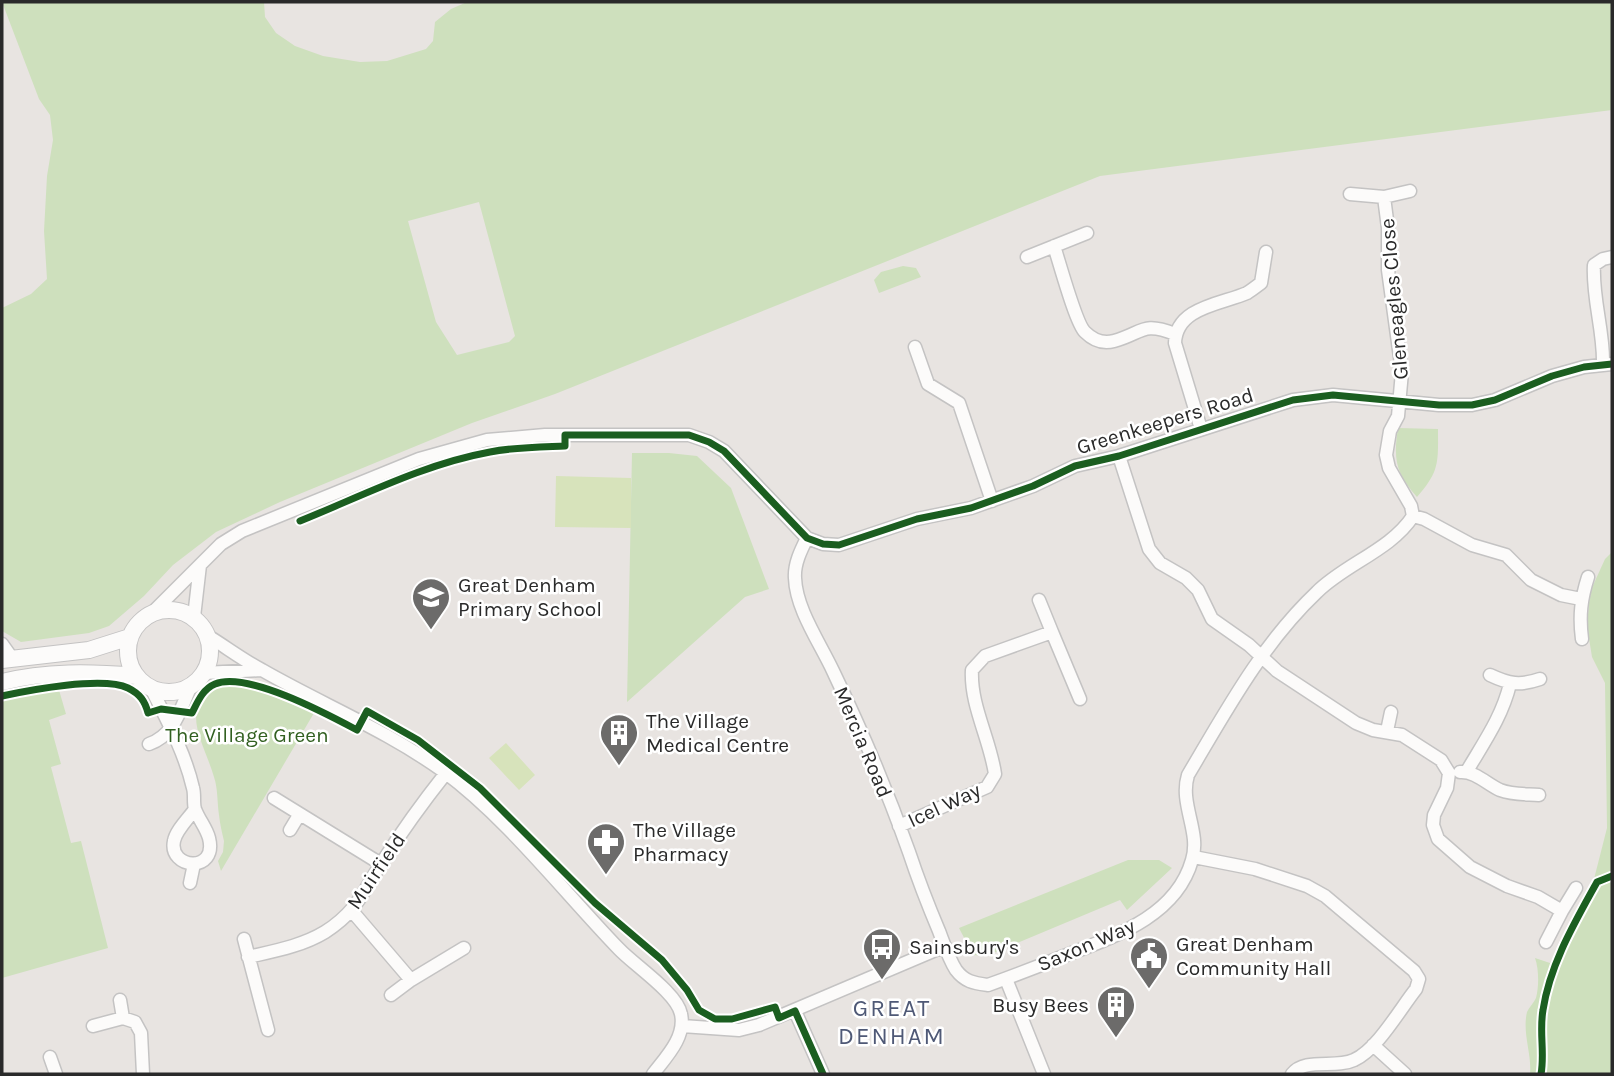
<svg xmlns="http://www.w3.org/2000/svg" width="1614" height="1076" viewBox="0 0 1614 1076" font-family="Karla,sans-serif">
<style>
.green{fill:#cee0bd;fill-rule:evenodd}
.pitch{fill:#d7e3bb}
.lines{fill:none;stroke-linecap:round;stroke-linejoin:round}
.street-casing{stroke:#c4c3c3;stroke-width:15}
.secondary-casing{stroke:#c4c3c3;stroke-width:18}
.street{stroke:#fcfbfa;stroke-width:12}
.secondary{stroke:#fcfbfa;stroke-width:16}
.cycleway-casing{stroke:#fff;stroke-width:11}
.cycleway{stroke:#1b5e20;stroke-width:7}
.labels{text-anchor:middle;stroke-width:5;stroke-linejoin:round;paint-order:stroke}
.street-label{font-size:21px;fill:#2a2a2a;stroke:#fff}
.poi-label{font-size:21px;fill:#2a2a2a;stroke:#fff;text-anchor:start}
.park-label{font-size:21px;fill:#326021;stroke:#fff}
.quarter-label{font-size:24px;letter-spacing:2px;fill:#4f5976;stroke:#fff}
</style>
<rect width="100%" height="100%" fill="#e8e4e1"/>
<path class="green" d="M 2,2 L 264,2 L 265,17 L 276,33 L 295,46 L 323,56 L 360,62 L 387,61 L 426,49 L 433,41 L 435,22 L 451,9 L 467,2 L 1612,2 L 1612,110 L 1100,176 L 555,394 L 472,423 L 280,502 L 216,532 L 173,565 L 144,596 L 109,626 L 89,633 L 21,642 L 2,631 L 2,308 L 31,294 L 47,279 L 44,231 L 47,176 L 53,140 L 50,115 L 39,99 ZM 479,202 L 515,336 L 509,342 L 457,355 L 436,322 L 408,221 Z
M 903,266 L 916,268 L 921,277 L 879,293 L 874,280 L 881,272 Z
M 1398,428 L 1438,429 C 1438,462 1440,471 1417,497 C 1396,473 1393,460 1398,428 Z
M 632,453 L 669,453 L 697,456 L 731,488 L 769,589 L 745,597 L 627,702 Z
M 1612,552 L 1612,1074 L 1530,1074 C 1532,1054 1522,1033 1527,1012 C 1529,1007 1534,1003 1536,998 C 1539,987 1539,969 1535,958 L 1550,963 L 1594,879 L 1607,828 L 1605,683 L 1592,657 L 1587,626 L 1590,592 L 1605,559 Z
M 229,683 L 245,685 L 314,713 L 221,871 L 218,861 L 223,852 L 224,841 C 222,833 220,824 219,815 C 217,802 218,789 214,777 C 203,739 173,702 229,683 Z
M 59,690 L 66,714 L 49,720 L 61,764 L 51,767 L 71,843 L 81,841 L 108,948 L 2,978 L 2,699 Z
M 1128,860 L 1159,860 L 1172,868 L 1127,910 L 1120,900 L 986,956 L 973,955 L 959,928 Z"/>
<path class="pitch" d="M 556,476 L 631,478 L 631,528 L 555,527 Z
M 506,743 L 535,775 L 519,790 L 489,758 Z"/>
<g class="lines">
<defs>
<path id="street" d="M 1350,194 L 1384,197 L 1410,191
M 1054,246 C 1059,261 1076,324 1085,332 C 1093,340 1103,344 1114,341 C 1143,333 1142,321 1175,334
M 1027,257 L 1087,233
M 915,347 L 928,384 L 959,403 L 992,501
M 1603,364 C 1604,331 1592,298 1594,265 L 1603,259 L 1612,257
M 1201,429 L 1175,343 C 1176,307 1222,304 1247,293 C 1252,290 1257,286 1261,283 L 1266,252
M 1119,456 L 1149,549 L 1160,563 L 1186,578 L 1198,590 L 1212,619 L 1249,645 L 1277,671 L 1356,723 L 1373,730 L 1402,735 L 1441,760 L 1449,773 L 1447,788 L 1434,815 L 1433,825 L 1438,839 L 1470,867 L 1507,886 L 1538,897 L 1562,911
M 1413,516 L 1424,519 L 1472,545 L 1506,555 L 1531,580 L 1561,595 L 1581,599
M 807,538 C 801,550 794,564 795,578 C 796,609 820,643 833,671 C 861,729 887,790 909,852 C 918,879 928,905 939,931 C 944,944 949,959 956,970 C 965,982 974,983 988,985 C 1013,976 1039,966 1064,956 C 1113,937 1176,917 1192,860 C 1201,832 1179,804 1188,775 C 1226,711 1262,644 1317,592 C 1345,564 1391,550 1413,516 L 1411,506 L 1389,468 L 1386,455 L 1390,431 L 1398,416 L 1402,372 L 1388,270 L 1388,228 L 1384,197
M 1039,600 L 1052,632
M 152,613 L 221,544 L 242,531 L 419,459 L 487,440 L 545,435 L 689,435 L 709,442 L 724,451 L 807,538 L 823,544 L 839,545 L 917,519 L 971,508 L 1033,486 L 1075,466 L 1119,456 L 1293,400 L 1333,395 L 1439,405 L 1472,405 L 1495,400 L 1552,376 L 1584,367 L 1612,364
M 194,617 L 200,565
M 208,636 C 226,647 243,660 262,670 C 323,705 386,730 443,771 C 508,819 563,891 619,949 C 634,965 677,993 681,1014 C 686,1037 666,1057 653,1074
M 1582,639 C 1579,616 1581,599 1588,577
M 2,644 L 12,658
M 204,673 L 261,670
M 1490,675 C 1509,684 1520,686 1540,679
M 151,688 C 167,720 185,753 193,788 C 195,794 193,803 195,809 C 199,820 206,827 209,838 C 218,874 168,869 174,841 C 176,830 189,818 195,809
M 1387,731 L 1391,712
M 149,744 C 175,735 180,709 191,686
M 1467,771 C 1484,742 1502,717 1510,684
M 1460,772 C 1475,771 1487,784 1500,790 C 1513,795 1526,794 1539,795
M 274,798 L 381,864
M 899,826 L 987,787 L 995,774 C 990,739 970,705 972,670 L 985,656 L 1052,632 L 1080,699
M 290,830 L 299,815
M 1194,857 L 1255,869 L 1307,886 L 1325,896 L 1414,971 L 1419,979 L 1416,989 C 1400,1009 1377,1050 1354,1060 C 1335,1069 1305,1057 1292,1074
M 190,883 L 194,864
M 352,911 L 411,980
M 244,939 L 268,1030
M 1546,942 L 1562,911 L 1576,888
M 248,957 C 274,951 302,946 325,932 C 358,911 363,891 383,861 C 402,831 423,802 446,773
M 1006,979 L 1044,1074
M 391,995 L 411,980 L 464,948
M 120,1000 L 123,1018
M 795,1011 L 823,1074
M 93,1026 L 123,1018 L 135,1022 L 141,1033 L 143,1074
M 682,1026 L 739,1030 L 759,1025 L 945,946
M 1373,1045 L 1405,1074
M 50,1057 L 56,1074"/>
<path id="secondary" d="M128 651a41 41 0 1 1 82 0a41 41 0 1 1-82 0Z
M 2,660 L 89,650 L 130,637
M 2,682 C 46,671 91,672 136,676"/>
</defs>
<use href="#street" class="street-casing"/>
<use href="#secondary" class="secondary-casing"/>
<use href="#street" class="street"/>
<use href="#secondary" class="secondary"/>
<defs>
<path id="cycleway" d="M 300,521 C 362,496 424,464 490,452 C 515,447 540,447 565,446 L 565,435 L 689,435 L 709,442 L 724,451 L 807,538 L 823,544 L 839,545 L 917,519 L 971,508 L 1033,486 L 1075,466 L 1119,456 L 1293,400 L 1333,395 L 1439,405 L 1472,405 L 1495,400 L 1552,376 L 1584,367 L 1612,364
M 2,696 C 30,690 103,676 128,688 C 140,694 145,701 148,713 L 161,709 L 192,713 C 198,701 203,689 215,684 C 247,671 327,714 357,730 L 367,711 L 418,740 L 480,788 L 595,903 L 662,960 L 687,990 L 699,1010 L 715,1019 L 732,1019 L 775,1007 L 779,1018 L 795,1011 L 823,1074
M 1541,1074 C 1545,1053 1539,1032 1543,1010 C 1550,964 1575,922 1597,882 L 1612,876"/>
</defs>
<use href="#cycleway" class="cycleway-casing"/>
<use href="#cycleway" class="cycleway"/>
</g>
<defs>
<symbol id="school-pin" viewBox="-11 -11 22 30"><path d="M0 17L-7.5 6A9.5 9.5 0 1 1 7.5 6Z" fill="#6c6b6a" stroke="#fff"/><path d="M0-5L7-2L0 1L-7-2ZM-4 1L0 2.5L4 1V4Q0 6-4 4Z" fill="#fff"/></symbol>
<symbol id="building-pin" viewBox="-11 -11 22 30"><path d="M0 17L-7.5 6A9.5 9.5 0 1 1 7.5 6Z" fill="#6c6b6a" stroke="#fff"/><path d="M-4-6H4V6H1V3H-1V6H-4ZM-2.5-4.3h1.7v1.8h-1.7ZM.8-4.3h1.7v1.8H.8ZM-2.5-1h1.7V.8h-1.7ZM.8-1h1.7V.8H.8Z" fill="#fff"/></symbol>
<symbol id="pharmacy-pin" viewBox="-11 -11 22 30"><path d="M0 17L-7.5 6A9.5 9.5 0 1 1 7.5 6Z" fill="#6c6b6a" stroke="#fff"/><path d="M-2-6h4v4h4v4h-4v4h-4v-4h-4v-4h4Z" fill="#fff"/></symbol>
<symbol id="bus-pin" viewBox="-11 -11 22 30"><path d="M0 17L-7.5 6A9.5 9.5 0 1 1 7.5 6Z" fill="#6c6b6a" stroke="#fff"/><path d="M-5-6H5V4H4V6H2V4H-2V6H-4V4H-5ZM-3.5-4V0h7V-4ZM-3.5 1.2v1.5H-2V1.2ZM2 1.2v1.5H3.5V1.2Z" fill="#fff"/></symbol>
<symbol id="civic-pin" viewBox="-11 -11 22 30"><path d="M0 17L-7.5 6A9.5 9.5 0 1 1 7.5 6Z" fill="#6c6b6a" stroke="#fff"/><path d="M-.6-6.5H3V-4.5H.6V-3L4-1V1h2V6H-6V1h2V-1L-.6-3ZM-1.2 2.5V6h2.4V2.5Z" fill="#fff"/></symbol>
</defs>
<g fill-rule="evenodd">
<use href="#school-pin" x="409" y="575" width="44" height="60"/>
<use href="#building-pin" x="597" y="711" width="44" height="60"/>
<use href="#pharmacy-pin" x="584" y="820" width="44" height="60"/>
<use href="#bus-pin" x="860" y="925" width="44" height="60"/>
<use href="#civic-pin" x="1127" y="934" width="44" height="60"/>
<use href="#building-pin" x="1094" y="983" width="44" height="60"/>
</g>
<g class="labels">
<g class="street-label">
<text transform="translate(1394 299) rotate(-95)" y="7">Gleneagles Close</text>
<text transform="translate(1165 421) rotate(-17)" y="7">Greenkeepers Road</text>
<text transform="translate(863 742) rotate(67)" y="7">Mercia Road</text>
<text transform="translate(944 805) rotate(-25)" y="7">Icel Way</text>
<text transform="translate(376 871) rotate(-56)" y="7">Muirfield</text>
<text transform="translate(1086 945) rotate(-23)" y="7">Saxon Way</text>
</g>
<g class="poi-label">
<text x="458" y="592">Great Denham<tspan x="458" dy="24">Primary School</tspan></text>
<text x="646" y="728">The Village<tspan x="646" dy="24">Medical Centre</tspan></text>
<text x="633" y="837">The Village<tspan x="633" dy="24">Pharmacy</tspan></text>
<text x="1176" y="951">Great Denham<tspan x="1176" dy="24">Community Hall</tspan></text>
<text x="909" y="954">Sainsbury's</text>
<text x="1089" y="1012" text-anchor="end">Busy Bees</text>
</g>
<g class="park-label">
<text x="247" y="742">The Village Green</text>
</g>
<g class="quarter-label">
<text x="892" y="1016">GREAT<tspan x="892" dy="28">DENHAM</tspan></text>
</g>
</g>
<rect width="1614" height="1076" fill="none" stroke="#2a2a2a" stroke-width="7"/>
</svg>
